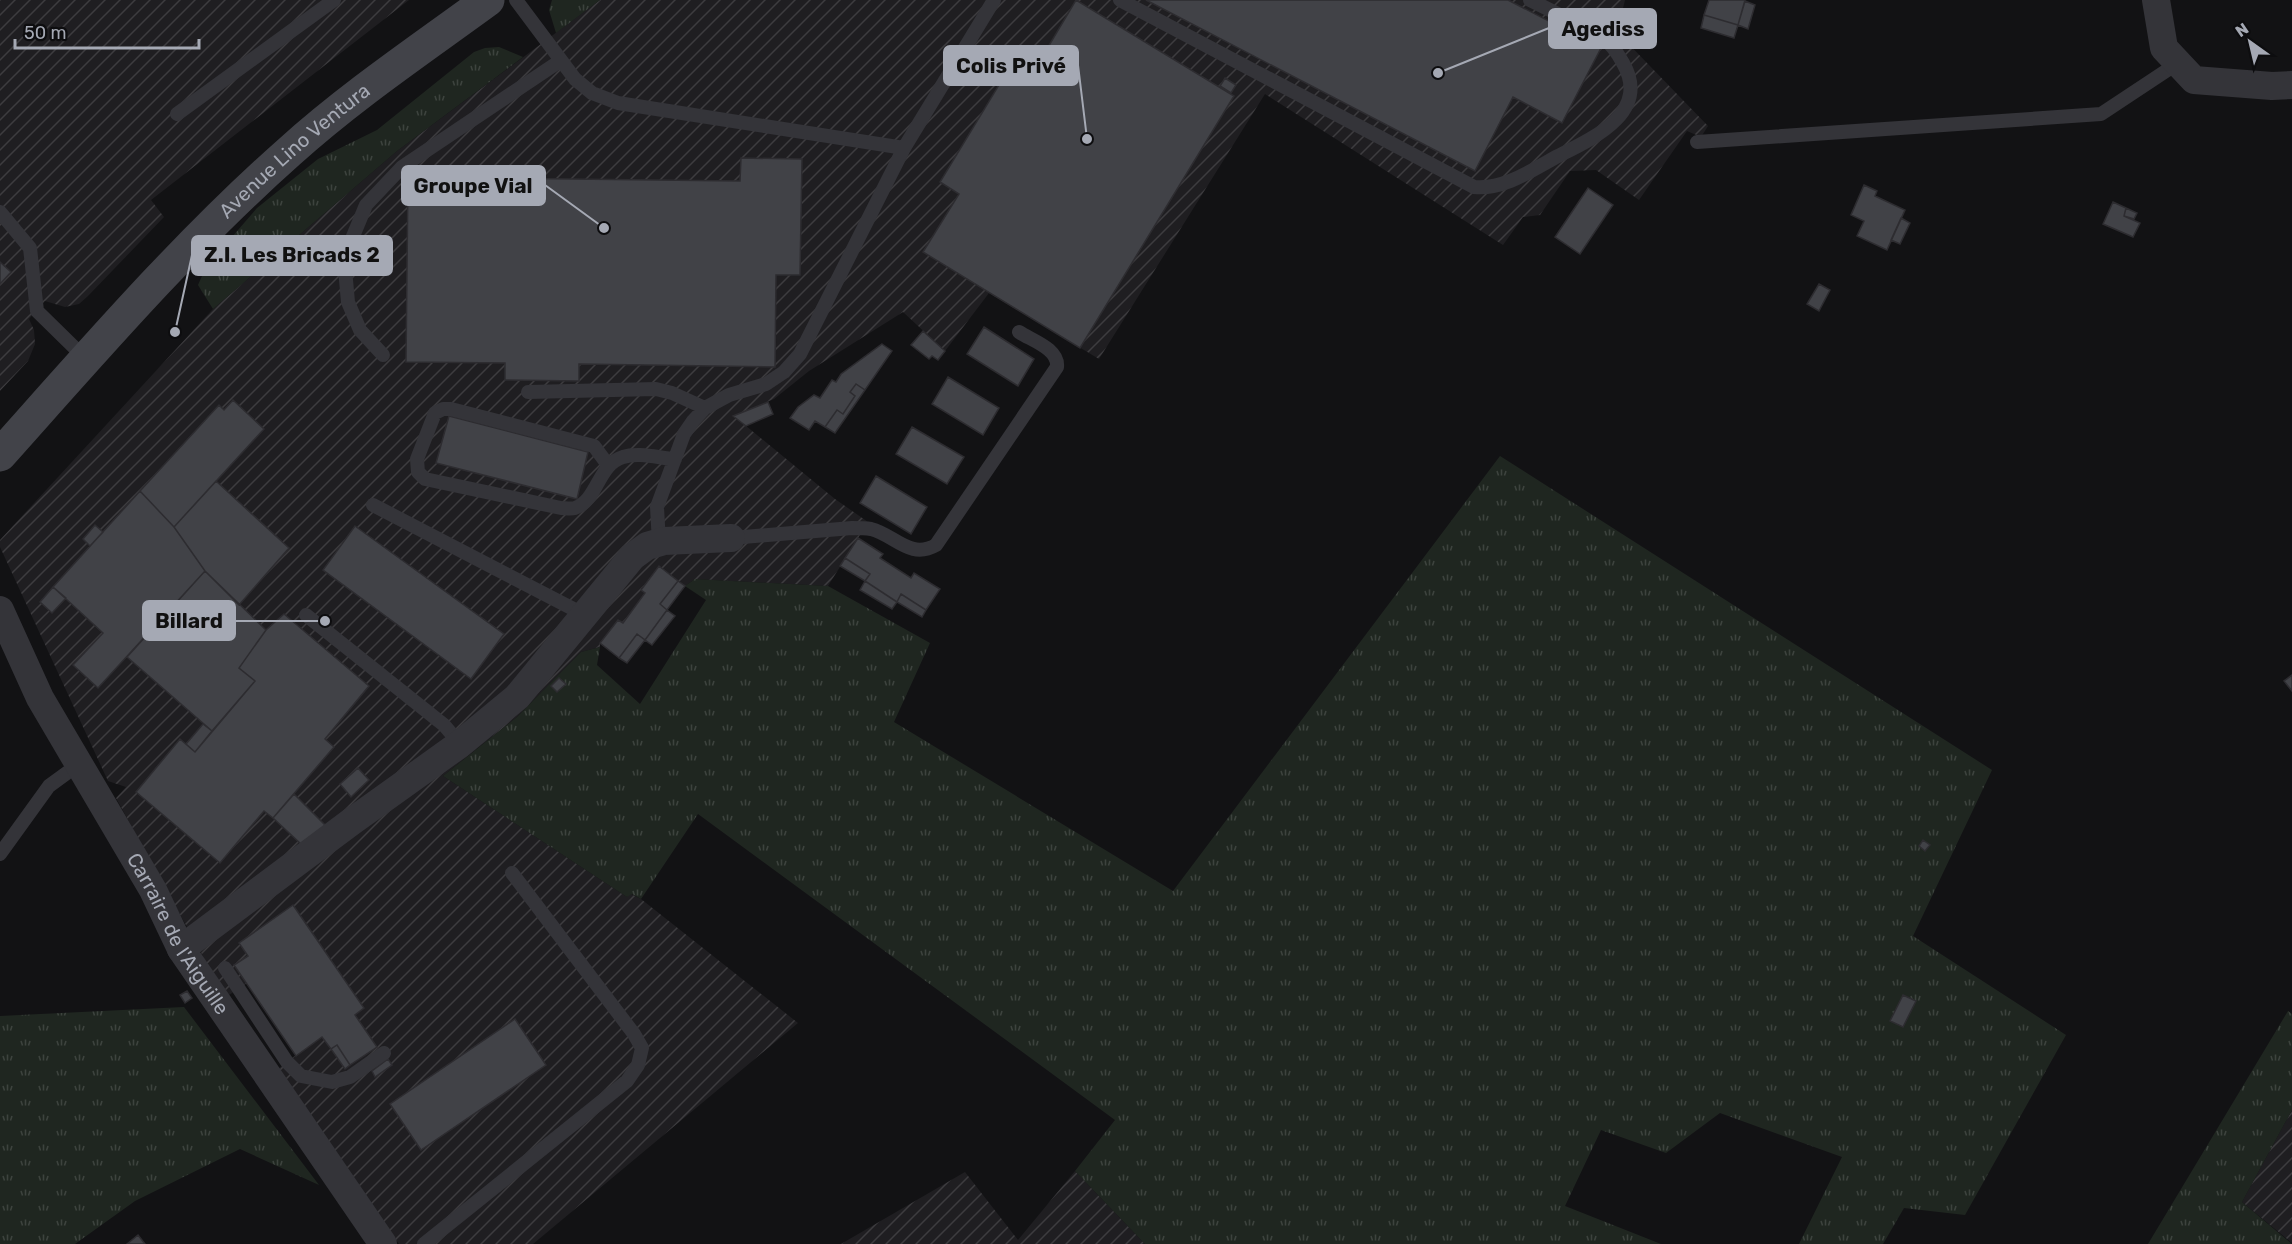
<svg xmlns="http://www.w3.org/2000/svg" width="2292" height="1244" viewBox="0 0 2292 1244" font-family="Rubik,sans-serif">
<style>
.industrial{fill:url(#industrial-furrows)}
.grass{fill:url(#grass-tufts)}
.building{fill:#414247;stroke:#2d2c30;stroke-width:1.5}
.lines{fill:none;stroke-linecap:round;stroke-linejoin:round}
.service{stroke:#343439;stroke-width:14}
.minor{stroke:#343439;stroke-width:28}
.secondary{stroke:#424349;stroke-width:33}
.labels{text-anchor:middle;stroke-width:4.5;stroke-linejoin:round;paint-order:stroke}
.street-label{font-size:20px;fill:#a5a9b4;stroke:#0d0d0f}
.leader{fill:none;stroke:#a5a9b4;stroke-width:2}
.callout-dot{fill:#a5a9b4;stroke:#0d0d0f;stroke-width:2}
.callout{fill:#a5a9b4;stroke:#a5a9b4;stroke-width:2}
.callout-label{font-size:21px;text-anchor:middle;font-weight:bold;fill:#111}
</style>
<defs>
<pattern id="industrial-furrows" width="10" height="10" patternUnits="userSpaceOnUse" patternTransform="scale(1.5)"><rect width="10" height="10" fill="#1f1e21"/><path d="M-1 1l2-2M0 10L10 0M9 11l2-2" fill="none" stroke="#3d3c3f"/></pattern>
<pattern id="grass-tufts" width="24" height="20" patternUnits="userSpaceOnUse" patternTransform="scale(1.5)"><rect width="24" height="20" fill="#1f2620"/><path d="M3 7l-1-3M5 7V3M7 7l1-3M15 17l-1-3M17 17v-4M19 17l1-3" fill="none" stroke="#3d433e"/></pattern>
</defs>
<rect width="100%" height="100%" fill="#121214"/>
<path class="industrial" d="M 0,0 L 409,0 L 151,200 L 164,217 L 88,296 L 79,304 L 65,307 L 45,301 L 29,319 L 34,330 L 35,344 L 28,361 L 0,391 Z
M 600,0 L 1625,0 L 1617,32 L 1708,126 L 1701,137 L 1687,131 L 1639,200 L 1596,170 L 1570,171 L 1540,215 L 1523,217 L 1503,245 L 1265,94 L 1099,359 L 989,293 L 945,351 L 903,312 L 809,371 L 774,399 L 734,416 L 835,499 L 868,522 L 828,586 L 695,579 L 685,586 L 659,566 L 641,589 L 645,593 L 623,623 L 618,620 L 600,643 L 600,647 L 581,652 L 517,717 L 443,776 L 627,897 L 631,894 L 641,899 L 798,1023 L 533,1244 L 399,1244 L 278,1069 L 296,1055 L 247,983 L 229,995 L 205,960 L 116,798 L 126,787 L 108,781 L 0,547 L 0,540 L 213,309 L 397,151 Z
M 2292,1110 L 2292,1243 L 2242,1202 Z
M 1075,1171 L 1145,1244 L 841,1244 L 965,1172 L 1018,1240 Z"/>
<path class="grass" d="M 552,0 L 600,0 L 556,33 L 549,10 Z
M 499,47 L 523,57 L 397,151 L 213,309 L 198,285 L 206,267 L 257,208 L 318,159 L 377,130 L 474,52 L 485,48 Z
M 1500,456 L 1992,770 L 1913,936 L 2066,1035 L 1965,1215 L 1904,1208 L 1883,1244 L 1799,1244 L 1842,1157 L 1720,1113 L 1666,1153 L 1601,1130 L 1565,1206 L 1661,1244 L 1145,1244 L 1075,1171 L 1115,1120 L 698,814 L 641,899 L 632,894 L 627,897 L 443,776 L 517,717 L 581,652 L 600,647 L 597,665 L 640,704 L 706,600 L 685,586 L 695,579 L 828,586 L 930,643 L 894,722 L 1173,891 Z
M 184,1007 L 319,1185 L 240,1149 L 135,1201 L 75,1244 L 0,1244 L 0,1016 Z
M 2288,1011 L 2292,1014 L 2292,1110 L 2242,1202 L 2292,1244 L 2148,1244 Z"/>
<path class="building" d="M 1076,0 L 1234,96 L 1080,348 L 923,252 L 959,194 L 940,182 L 1022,47 L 1041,59 Z
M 1146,0 L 1508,0 L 1601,48 L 1562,123 L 1513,97 L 1475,171 Z
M 1709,0 L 1745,0 L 1738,25 L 1704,15 Z
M 1745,1 L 1755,5 L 1748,29 L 1738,25 Z
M 1704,15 L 1738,25 L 1734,38 L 1701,28 Z
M 1225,78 L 1236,85 L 1231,93 L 1220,86 Z
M 741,158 L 802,159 L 800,275 L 776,275 L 775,367 L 579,364 L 579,381 L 505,380 L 505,363 L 406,362 L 408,177 L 740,181 Z
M 1864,185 L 1877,191 L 1875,196 L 1905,210 L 1887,250 L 1857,236 L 1864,221 L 1851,215 Z
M 1588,188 L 1613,205 L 1580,254 L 1555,237 Z
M 2113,202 L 2126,208 L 2124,216 L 2140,223 L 2133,237 L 2103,224 Z
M 2126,208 L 2137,213 L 2134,219 L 2124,216 Z
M 1901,218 L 1910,223 L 1900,244 L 1891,240 Z
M 0,262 L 11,272 L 0,284 Z
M 1819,284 L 1830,290 L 1819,311 L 1807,304 Z
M 984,327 L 1034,359 L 1018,386 L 967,354 Z
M 923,331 L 945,351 L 938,360 L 932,356 L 929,359 L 911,345 Z
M 882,344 L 892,351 L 865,390 L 856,384 L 850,392 L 855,396 L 843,414 L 837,410 L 825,427 L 815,421 L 809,430 L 790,418 L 798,407 L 814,395 L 820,398 L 832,380 L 836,382 L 841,374 Z
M 948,377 L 999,408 L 983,435 L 932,404 Z
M 856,384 L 865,390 L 835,433 L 825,427 L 837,410 L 843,414 L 855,396 L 850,392 Z
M 233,400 L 264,429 L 174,527 L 140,491 L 219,405 L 224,410 Z
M 768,402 L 773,414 L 746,426 L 733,416 Z
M 449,416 L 588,452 L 577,499 L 436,463 Z
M 912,427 L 964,457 L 947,484 L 896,454 Z
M 876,476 L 927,507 L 911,534 L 860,503 Z
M 216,481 L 289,548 L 239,605 L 205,571 L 174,527 Z
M 140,491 L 174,527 L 205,571 L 98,688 L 73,665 L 103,633 L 53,587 Z
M 95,525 L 103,532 L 90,546 L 83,539 Z
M 355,526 L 504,634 L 471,679 L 323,570 Z
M 858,538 L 883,554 L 880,558 L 911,578 L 914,573 L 940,589 L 926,610 L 901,594 L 897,602 L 865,581 L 870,574 L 845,558 Z
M 845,558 L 870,574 L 865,581 L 840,566 Z
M 659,566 L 678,581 L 660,604 L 667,610 L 645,640 L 637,634 L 619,658 L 600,643 L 618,620 L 623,623 L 645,593 L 641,590 Z
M 205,571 L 266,630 L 239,668 L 255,681 L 212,731 L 127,657 Z
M 678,581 L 685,586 L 667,610 L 660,604 Z
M 865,581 L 897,602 L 892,609 L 860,590 Z
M 53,587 L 66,598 L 52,613 L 40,602 Z
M 901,594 L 926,610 L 922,617 L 897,602 Z
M 667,610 L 675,616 L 652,645 L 645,640 Z
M 284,614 L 369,686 L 325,739 L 334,747 L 273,818 L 264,811 L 220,863 L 136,792 L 180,739 L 195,752 L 255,681 L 239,668 L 266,630 Z
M 637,634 L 645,640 L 627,663 L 619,658 Z
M 2292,675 L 2292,691 L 2284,681 Z
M 559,678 L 566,684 L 557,692 L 551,686 Z
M 203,724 L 212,731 L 195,752 L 186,744 Z
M 358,768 L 369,780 L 351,797 L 340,784 Z
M 294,794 L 326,826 L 301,844 L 273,818 Z
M 1923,840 L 1930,845 L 1925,851 L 1919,846 Z
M 293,905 L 364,1008 L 355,1015 L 377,1047 L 350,1065 L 337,1045 L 331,1049 L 322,1037 L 296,1056 L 234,965 L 248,956 L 239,943 Z
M 187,991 L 192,998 L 185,1003 L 180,995 Z
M 1903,995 L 1916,1001 L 1903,1027 L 1890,1021 Z
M 515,1019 L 546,1065 L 421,1150 L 390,1104 Z
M 337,1045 L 350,1065 L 345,1069 L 331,1049 Z
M 388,1059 L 392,1065 L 375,1077 L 372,1071 Z
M 138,1235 L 145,1244 L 127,1244 Z"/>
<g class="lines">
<path class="service" d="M 516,0 L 575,79 L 592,93 L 618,103 L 904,148 L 994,0
M 1120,0 L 1474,187 C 1504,190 1532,170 1558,156 C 1594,138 1651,112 1623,63 C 1618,54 1612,44 1603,38 C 1598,33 1590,31 1583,27 C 1566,18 1548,9 1530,0
M 177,114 L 334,0
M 1697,142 L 2101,114 L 2178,63
M 0,212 L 30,248 L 37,311 L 86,359
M 383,355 L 360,330 L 348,302 L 344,258 L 366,205 L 402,167 L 560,61
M 528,392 L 656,389 L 672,393 L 705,408
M 608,465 L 594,446 L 451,409 L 443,409 L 435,413 L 417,459 L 418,472 L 425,479 L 561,508 C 565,508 571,509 575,508 C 598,500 598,464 623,457 C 638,452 659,458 675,459
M 373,505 L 585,615
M 731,538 L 852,528 C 858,528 865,528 871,529 C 895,535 910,560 936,545 L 1057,367 C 1059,349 1033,341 1019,332
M 659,543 L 657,507 L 684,434 L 693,421 L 705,408 L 729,395 L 766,384 L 784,372 L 800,354 L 904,148
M 306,615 L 444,725 L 460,744
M 0,854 L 49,786 L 79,764
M 225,968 L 287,1062 L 301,1076 L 332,1082 L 350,1077 L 384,1053
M 424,1244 L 627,1081 L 638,1065 L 642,1048 L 634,1034 L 512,873"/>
<g class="minor">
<path d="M 2156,0 L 2164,48 L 2194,80 L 2272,86 L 2292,85"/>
<path id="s1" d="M 0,610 L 40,698 L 153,890 L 181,949 L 383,1244"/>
<path d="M 181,949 L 351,822 L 460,744 L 517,697 L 632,557 L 647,546 L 664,541 L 731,538"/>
</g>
<path class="secondary" id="s2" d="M 0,455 C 93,351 184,245 289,152 C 351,96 421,49 488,0"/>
</g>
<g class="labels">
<g class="street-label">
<text dy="7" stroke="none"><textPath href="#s2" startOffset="424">Avenue Lino Ventura</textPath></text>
<text dy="7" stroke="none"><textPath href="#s1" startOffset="370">Carraire de l'Aiguille</textPath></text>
</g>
</g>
<path class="leader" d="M1438 73L1549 28M1087 139L1078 65M604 228L545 185M175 332L192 255M325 621L235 621"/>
<g class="callout-dot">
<circle cx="1438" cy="73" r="6"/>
<circle cx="1087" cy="139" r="6"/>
<circle cx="604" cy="228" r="6"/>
<circle cx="175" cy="332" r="6"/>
<circle cx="325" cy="621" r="6"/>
</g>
<g class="callout">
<rect x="1549" y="9" width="107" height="39" rx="6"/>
<rect x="944" y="46" width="134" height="39" rx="6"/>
<rect x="402" y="166" width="143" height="39" rx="6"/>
<rect x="192" y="236" width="200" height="39" rx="6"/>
<rect x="143" y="601" width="92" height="39" rx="6"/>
</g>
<g class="callout-label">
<text x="1603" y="36">Agediss</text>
<text x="1011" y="73">Colis Privé</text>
<text x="473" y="193">Groupe Vial</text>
<text x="292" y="262">Z.I. Les Bricads 2</text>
<text x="189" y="628">Billard</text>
</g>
<g transform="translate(2250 42) rotate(326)" stroke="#0d0d0f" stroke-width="4.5" paint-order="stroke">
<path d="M0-4.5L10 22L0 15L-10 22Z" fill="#a5a9b4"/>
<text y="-9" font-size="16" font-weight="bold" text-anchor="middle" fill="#a5a9b4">N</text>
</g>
<path d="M15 39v9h184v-9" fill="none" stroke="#a5a9b4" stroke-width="3"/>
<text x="24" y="39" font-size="18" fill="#a5a9b4" stroke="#0d0d0f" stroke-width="4.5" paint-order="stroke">50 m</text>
</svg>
